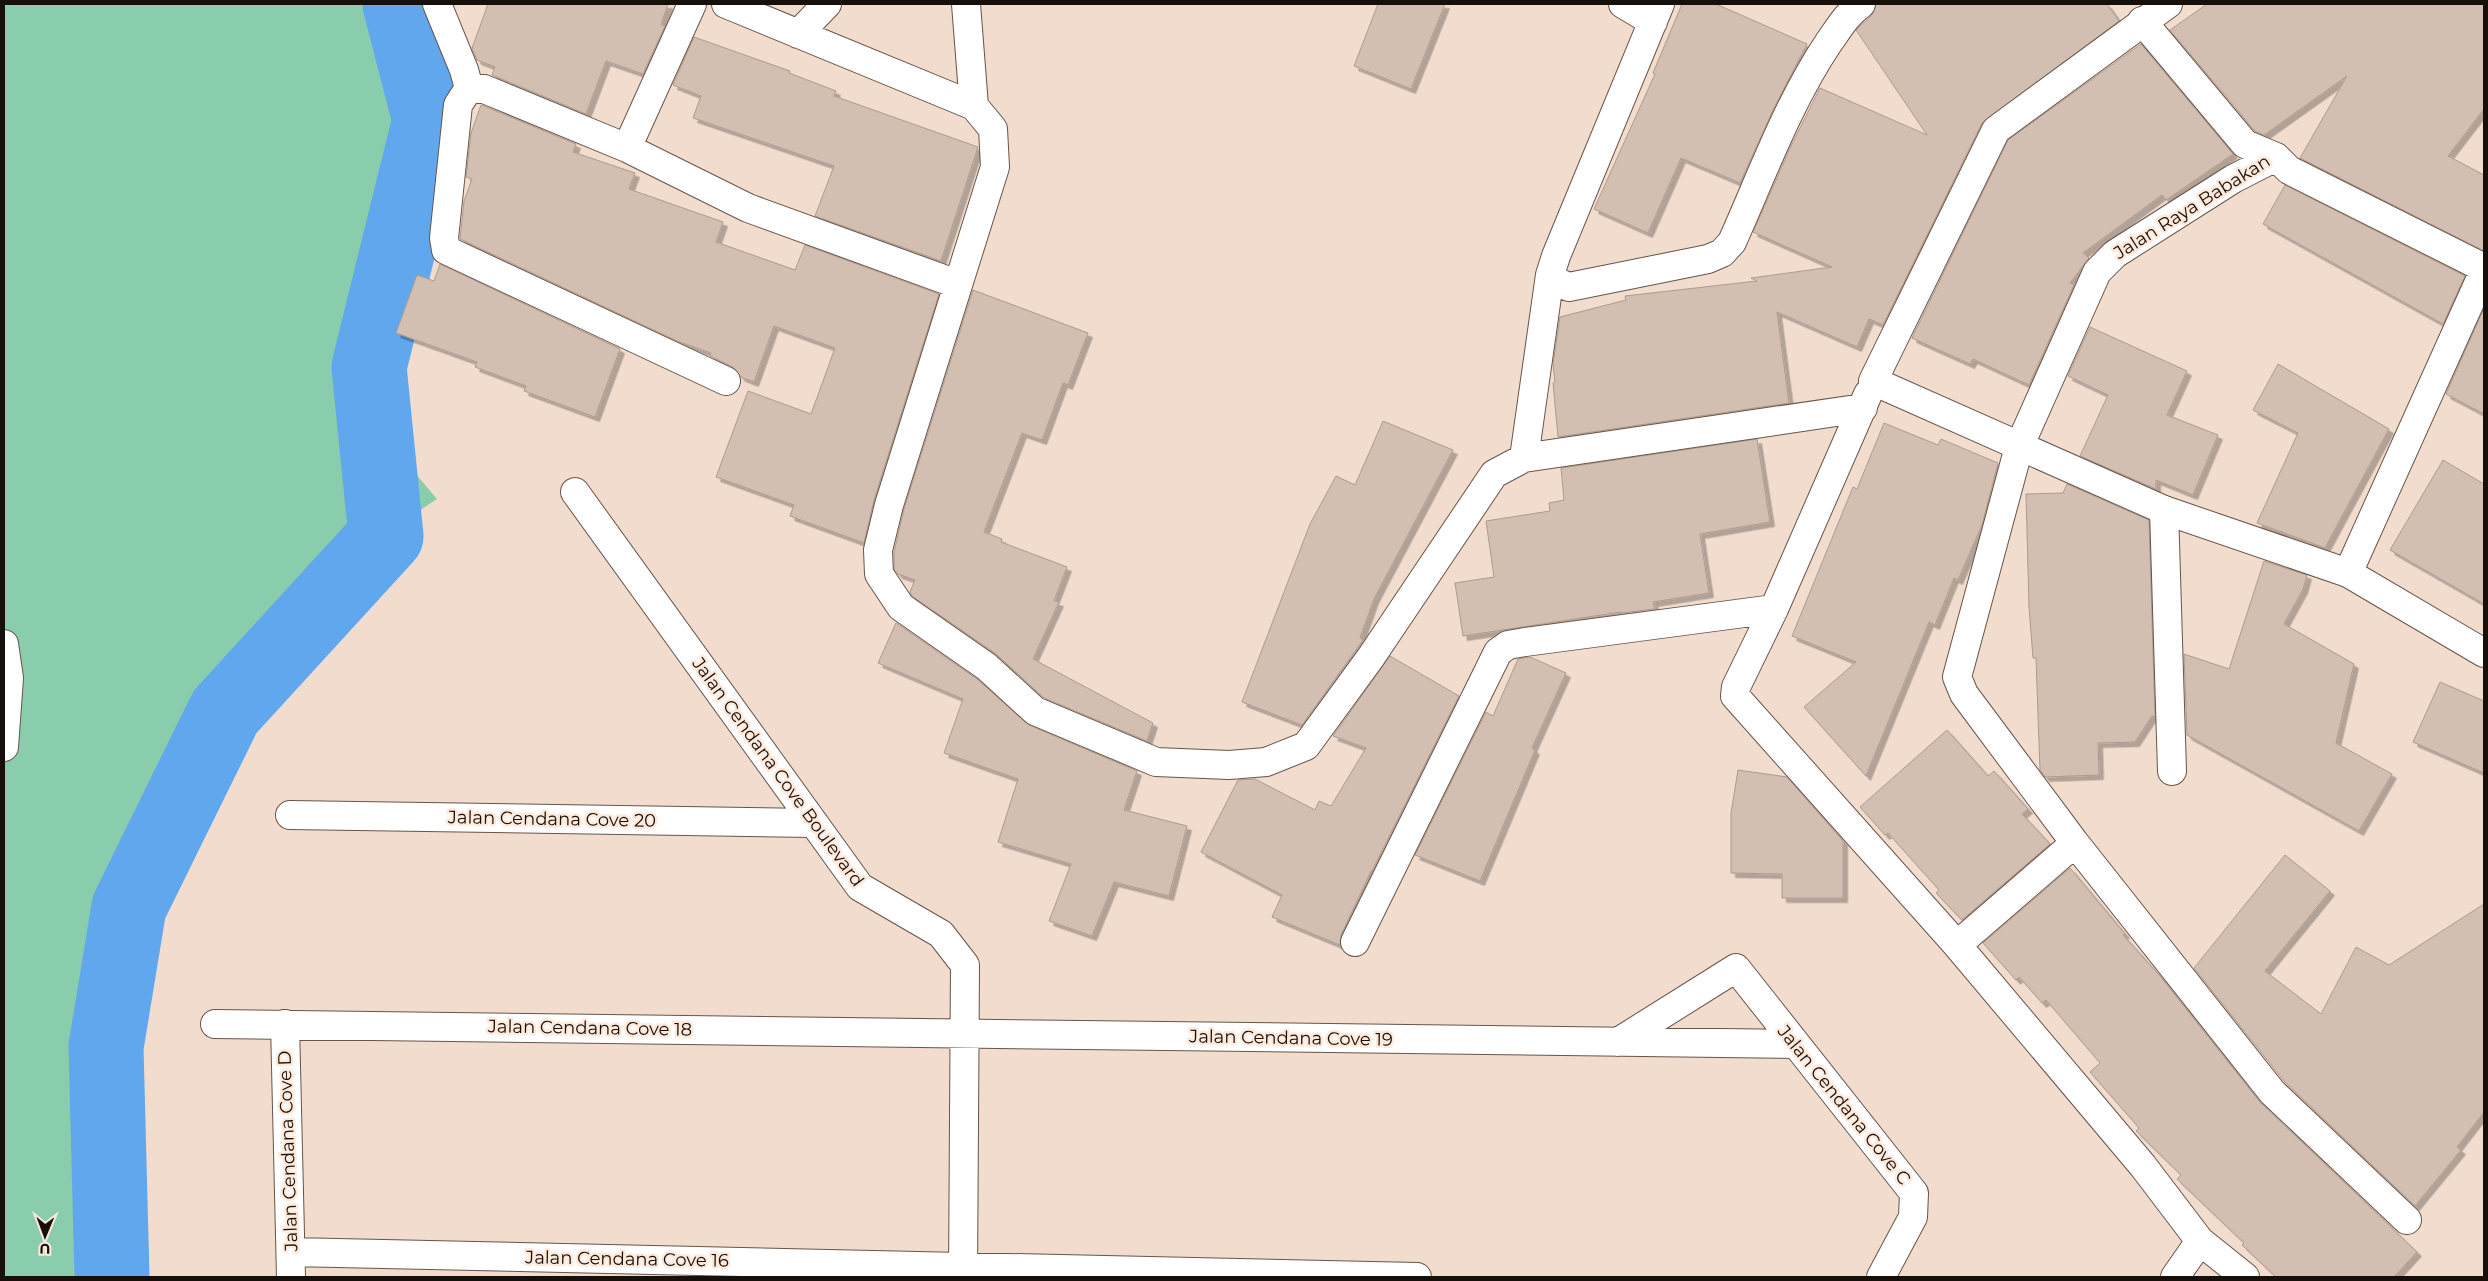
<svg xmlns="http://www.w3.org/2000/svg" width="2488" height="1281" viewBox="0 0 2488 1281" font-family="Montserrat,sans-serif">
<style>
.green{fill:#89cdad}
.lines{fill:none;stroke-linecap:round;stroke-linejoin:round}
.river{stroke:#60a7ee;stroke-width:75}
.building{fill:#d3bfb1;stroke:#ae9a8e;filter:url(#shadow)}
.minor-casing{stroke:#675549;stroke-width:30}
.tertiary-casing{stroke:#675549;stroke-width:30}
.minor{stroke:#fff;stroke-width:28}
.tertiary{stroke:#fff;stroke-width:28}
.labels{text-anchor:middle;stroke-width:5;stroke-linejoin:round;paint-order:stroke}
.street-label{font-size:18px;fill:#160f0a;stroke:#ffe9db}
</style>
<defs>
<filter id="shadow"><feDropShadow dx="4.5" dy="4.5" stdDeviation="0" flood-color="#0004"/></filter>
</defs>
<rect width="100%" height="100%" fill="#f1dcce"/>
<path class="green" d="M 4,4 L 422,4 L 447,83 L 464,159 L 402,325 L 403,459 L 437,499 L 275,606 L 149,813 L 98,980 L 83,1179 L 85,1277 L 4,1277 Z"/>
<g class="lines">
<path class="river" d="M 112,1277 L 106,1047 L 129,907 L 225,712 L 386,536 L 369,367 L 430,120 L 400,4"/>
</g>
<path class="building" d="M 488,4 L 668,4 L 661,25 L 665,26 L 643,74 L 606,61 L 586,114 L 492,75 L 495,67 L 477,60 L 472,48 Z
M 1378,4 L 1445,4 L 1411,89 L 1354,66 Z
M 1682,4 L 1716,4 L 1807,44 L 1774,108 L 1740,183 L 1681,158 L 1648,233 L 1594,209 L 1655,74 L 1653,73 Z
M 1876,4 L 2107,4 L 2119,21 L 1982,123 L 1883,325 L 1869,319 L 1857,347 L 1777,312 L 1789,403 L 1558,437 L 1553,383 L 1555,382 L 1553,364 L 1560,317 L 1626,300 L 1625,296 L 1757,281 L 1751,278 L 1832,267 L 1753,232 L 1791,146 L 1820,88 L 1927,135 L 1856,30 L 1871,16 Z
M 2207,4 L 2484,4 L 2484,109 L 2448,156 L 2484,175 L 2484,251 L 2300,158 L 2347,76 L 2264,135 L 2255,131 L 2170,30 Z
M 694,37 L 790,71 L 789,73 L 836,91 L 834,96 L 978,147 L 941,261 L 815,216 L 834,166 L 693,118 L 701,96 L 673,85 Z
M 2141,44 L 2233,154 L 2166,200 L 2162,195 L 2083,253 L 2089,258 L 2070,283 L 2074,285 L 2029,385 L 1973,359 L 1970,364 L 1912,338 L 2008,140 Z
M 481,105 L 576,144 L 573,152 L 635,173 L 629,189 L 723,222 L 716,242 L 795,270 L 805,245 L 939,294 L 874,500 L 864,543 L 790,516 L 794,505 L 716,477 L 748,391 L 811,414 L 835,348 L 774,326 L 754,382 L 741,377 L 733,367 L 710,356 L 711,353 L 677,341 L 460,239 L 464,201 L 472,179 L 466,177 L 471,133 Z
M 2285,185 L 2465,276 L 2443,324 L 2263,224 Z
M 440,264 L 620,349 L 595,417 L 524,391 L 526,386 L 475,367 L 477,362 L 396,333 L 417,275 L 434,281 Z
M 973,290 L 1088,333 L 1068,385 L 1063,383 L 1042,440 L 1022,433 L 984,532 L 1002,539 L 1001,542 L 1067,567 L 1054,601 L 1059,602 L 1033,659 L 1153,723 L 1147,741 L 1044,698 L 996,654 L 912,596 L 910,592 L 915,580 L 898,574 L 894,569 L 894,552 L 904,509 Z
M 2484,308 L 2484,414 L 2446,394 Z
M 2090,327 L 2187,371 L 2167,415 L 2218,435 L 2193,495 L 2156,480 L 2156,489 L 2080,456 L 2108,395 L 2068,376 Z
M 2278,364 L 2389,429 L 2325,548 L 2257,523 L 2298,433 L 2253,410 Z
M 1383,421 L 1453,450 L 1374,599 L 1360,638 L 1363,640 L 1302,725 L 1242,702 L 1310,524 L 1336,476 L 1355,485 Z
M 1884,423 L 1938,445 L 1941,439 L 1998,463 L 1982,525 L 1958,580 L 1954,578 L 1935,625 L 1929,622 L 1866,776 L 1804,707 L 1856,662 L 1792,636 L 1853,487 L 1857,489 Z
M 1757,439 L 1770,522 L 1700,534 L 1709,593 L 1653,602 L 1655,609 L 1621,613 L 1621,612 L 1463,636 L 1455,583 L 1494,577 L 1486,521 L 1550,511 L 1549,503 L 1564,500 L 1561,468 Z
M 2443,460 L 2484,484 L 2484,604 L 2390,550 Z
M 2067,484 L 2149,520 L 2155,717 L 2152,716 L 2135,742 L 2098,743 L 2099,775 L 2045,777 L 2040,770 L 2036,658 L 2033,658 L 2029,607 L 2026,494 L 2063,493 Z
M 2264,561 L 2307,575 L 2303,589 L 2284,624 L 2354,664 L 2336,743 L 2392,774 L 2359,831 L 2187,735 L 2184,654 L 2229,669 Z
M 896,623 L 977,679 L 1029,725 L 1137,771 L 1124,810 L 1187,826 L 1169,896 L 1114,882 L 1092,936 L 1049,921 L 1071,864 L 998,842 L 1018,779 L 944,753 L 963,699 L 878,663 Z
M 1390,656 L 1459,696 L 1372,871 L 1371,871 L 1341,935 L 1340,945 L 1272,917 L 1282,895 L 1201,852 L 1238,780 L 1255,779 L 1315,810 L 1319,801 L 1331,806 L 1366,748 L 1333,736 Z
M 1530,657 L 1566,673 L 1532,748 L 1535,750 L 1480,881 L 1415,855 L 1486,712 L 1493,716 L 1518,659 Z
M 2440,682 L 2484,701 L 2484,773 L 2413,742 Z
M 1947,730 L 1988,776 L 1994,771 L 2028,809 L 2022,814 L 2050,844 L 1962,920 L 1936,893 L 1939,890 L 1888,833 L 1885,835 L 1860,807 Z
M 1738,770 L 1787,777 L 1843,841 L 1843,898 L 1782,898 L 1782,874 L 1731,873 L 1731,813 Z
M 2285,855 L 2330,891 L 2265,971 L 2321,1014 L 2356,947 L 2389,965 L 2484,904 L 2484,1112 L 2457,1147 L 2461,1150 L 2415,1206 L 2284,1081 L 2194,968 Z
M 2070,868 L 2125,934 L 2123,935 L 2160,976 L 2260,1102 L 2417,1252 L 2394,1277 L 2276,1277 L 2242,1245 L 2244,1243 L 2177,1179 L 2181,1175 L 2136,1131 L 2139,1128 L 2090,1072 L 2100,1063 L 2046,1000 L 2042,1003 L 2019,977 L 2016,980 L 1983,943 Z"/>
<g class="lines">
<defs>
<path id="minor" d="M 437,4 L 464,70 L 469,88
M 726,4 L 974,106 L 993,129 L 995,167 L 889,505 L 878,550 L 879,574 L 901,607 L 987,667 L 1035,711 L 1156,762 L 1229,765 L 1266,762 L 1306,746 L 1371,657 L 1494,474 L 1524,458 L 1863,408
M 966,4 L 974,106
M 1623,4 L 1653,22
M 1660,4 L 1556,256 L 1550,275 L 1559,283 L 1569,287 L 1708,259 L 1722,253 L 1732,242 C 1762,175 1788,103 1829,42 C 1839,28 1847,14 1861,4
M 2142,21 L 2245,144 L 2276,157 L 2233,179 L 2115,254 L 2097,272 L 2019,447 L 1957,677 L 1964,694 L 2075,843 L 2272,1092 L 2407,1220
M 798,34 L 827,4
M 627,148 L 692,4
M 2276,157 L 2289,170 L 2484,268
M 726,381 L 446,250 L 444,238 L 458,105 L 469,88 L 484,89 L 627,148 L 748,208 L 957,284
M 1868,394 L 1774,609 L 1736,687 L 1735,696 L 1957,945 L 2143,1166 L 2200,1241 L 2245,1277
M 1524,458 L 1550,275
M 575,492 L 860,887 L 941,934 L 965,965 L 963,1277
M 2164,510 L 2172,771
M 2348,573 L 2484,271
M 4,644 L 9,678 L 4,747
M 290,815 L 814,823
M 1355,942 L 1498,652 L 1508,645 L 1525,642 L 1774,609
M 1957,945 L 2075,843
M 215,1024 L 1796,1044
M 285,1024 L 291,1277
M 1618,1042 L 1736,968 L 1914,1193 L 1913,1217 L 1881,1277
M 291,1252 L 1417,1277
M 2175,1277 L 2200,1241"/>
<path id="tertiary" d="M 2168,4 L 1996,130 L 1873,381 L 2164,510 L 2348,573 L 2484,653"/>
</defs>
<use href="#minor" class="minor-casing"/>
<use href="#tertiary" class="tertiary-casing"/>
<use href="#minor" class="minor"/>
<use href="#tertiary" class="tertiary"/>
</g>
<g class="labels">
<g class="street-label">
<text transform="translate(2192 207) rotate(-32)" y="6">Jalan Raya Babakan</text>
<text transform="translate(778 772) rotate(54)" y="6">Jalan Cendana Cove Boulevard</text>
<text transform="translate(552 819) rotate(1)" y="6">Jalan Cendana Cove 20</text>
<text transform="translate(590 1028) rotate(1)" y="6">Jalan Cendana Cove 18</text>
<text transform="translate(1291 1038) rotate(1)" y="6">Jalan Cendana Cove 19</text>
<text transform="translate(1844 1105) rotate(51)" y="6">Jalan Cendana Cove C</text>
<text transform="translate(288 1151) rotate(-92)" y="6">Jalan Cendana Cove D</text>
<text transform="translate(627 1259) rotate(1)" y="6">Jalan Cendana Cove 16</text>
</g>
</g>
<rect width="2488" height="1281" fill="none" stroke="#160f0a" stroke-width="10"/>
<g transform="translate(45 1236) rotate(181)" stroke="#ffe9db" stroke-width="4" paint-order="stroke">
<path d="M0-4L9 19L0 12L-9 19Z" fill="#160f0a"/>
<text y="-8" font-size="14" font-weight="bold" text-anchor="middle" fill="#160f0a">U</text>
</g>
</svg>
